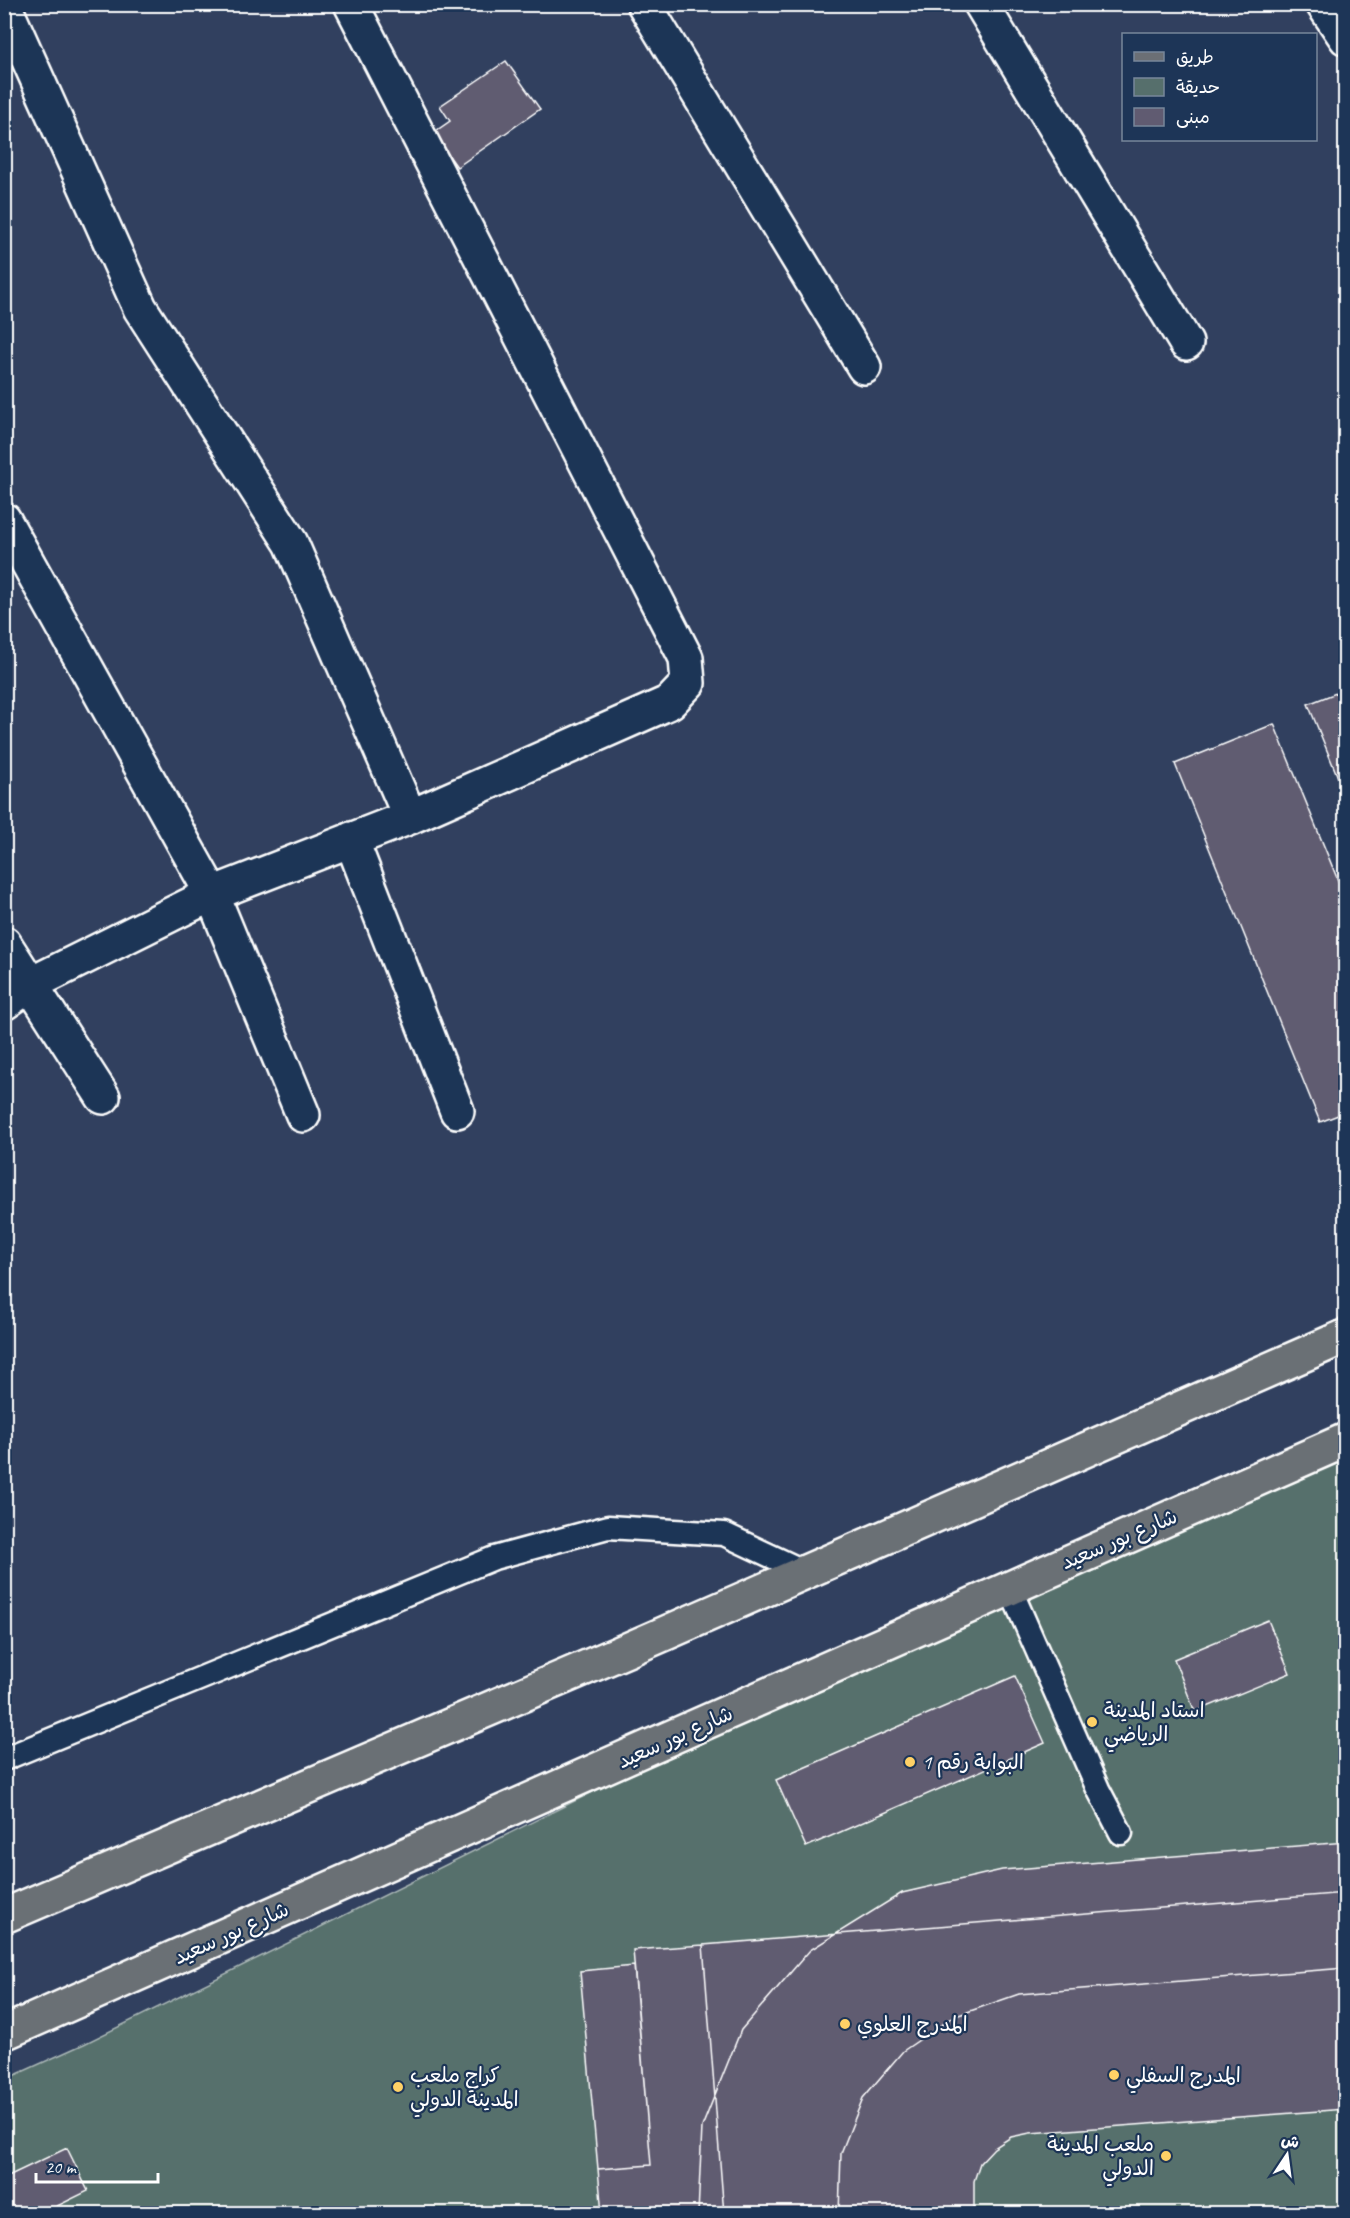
<svg xmlns="http://www.w3.org/2000/svg" width="1350" height="2218" viewBox="0 0 1350 2218" font-family="Caveat,'Playpen Sans Arabic',sans-serif">
<style>
.green{fill:#566f6c;stroke:#aab7b6;stroke-width:1.5}
.building{fill:#605b71;stroke:#fff;stroke-width:1.5}
.lines{fill:none;stroke-linecap:round;stroke-linejoin:round}
.service-casing{stroke:#fff;stroke-width:27}
.minor-casing{stroke:#fff;stroke-width:38}
.primary-casing{stroke:#fff;stroke-width:38}
.service{stroke:#1d3557;stroke-width:22}
.minor{stroke:#1d3557;stroke-width:33}
.primary{stroke:#6b6f75;stroke-width:33}
.poi-dot{fill:#ffd166;stroke:#1d3557;stroke-width:2}
.labels{text-anchor:middle;stroke-width:4.5;stroke-linejoin:round;paint-order:stroke}
.street-label{font-size:21px;fill:#fff;stroke:#1d3557}
.poi-label{font-size:21px;fill:#fff;stroke:#1d3557;text-anchor:start}
</style>
<rect width="100%" height="100%" fill="#31405f"/>
<filter id="ink" filterUnits="userSpaceOnUse"><feTurbulence type="fractalNoise" baseFrequency=".0167" numOctaves="2"/><feDisplacementMap in="SourceGraphic" scale="12" xChannelSelector="R" yChannelSelector="G"/><feConvolveMatrix kernelMatrix="1 2 1 2 8 2 1 2 1" color-interpolation-filters="sRGB"/></filter>
<g filter="url(#ink)">
<path class="green" d="M 1345,1440 L 1345,2213 L 5,2213 L 4,2080 L 84,2044 L 1009,1586 Z"/>
<path class="building" d="M 506,61 L 540,109 L 457,167 L 433,133 L 450,121 L 440,106 Z
M 1346,689 L 1346,797 L 1308,704 Z
M 1274,724 L 1346,900 L 1346,1112 L 1320,1122 L 1175,764 Z
M 1268,1620 L 1290,1673 L 1195,1712 L 1174,1659 Z
M 1015,1676 L 1045,1743 L 806,1847 L 776,1780 Z
M 1346,1842 L 1346,1968 L 1019,1994 L 953,2017 L 903,2051 L 863,2098 L 841,2153 L 839,2214 L 698,2214 L 702,2127 L 741,2030 L 810,1950 L 902,1893 L 1002,1870 Z
M 1346,1842 L 1346,2109 L 1030,2133 L 1011,2137 L 994,2148 L 980,2163 L 974,2181 L 974,2214 L 698,2214 L 702,2127 L 741,2030 L 810,1950 L 902,1893 L 1002,1870 Z
M 1346,1893 L 1346,2109 L 1030,2133 L 1011,2137 L 994,2148 L 980,2163 L 974,2181 L 974,2214 L 724,2214 L 703,1945 Z
M 703,1945 L 724,2214 L 602,2214 L 598,2169 L 651,2165 L 633,1950 Z
M 634,1966 L 651,2165 L 598,2169 L 580,1971 Z
M 1346,1968 L 1346,2109 L 1030,2133 L 1011,2137 L 994,2148 L 980,2163 L 974,2181 L 974,2214 L 839,2214 L 841,2153 L 863,2098 L 903,2051 L 953,2017 L 1019,1994 Z
M 67,2148 L 88,2191 L 41,2214 L 4,2214 L 4,2178 Z"/>
<g class="lines">
<defs>
<path id="service" d="M 1009,1586 L 1098,1789 L 1121,1833
M 4,1759 L 494,1558 L 608,1527 L 724,1534 L 805,1572"/>
<path id="minor" d="M 644,4 L 864,367
M 981,4 L 1186,343
M 1323,4 L 1346,38
M 4,5 L 140,308 L 291,543 L 410,817
M 4,520 L 212,894 L 303,1115
M 351,839 L 457,1111
M 4,943 L 103,1097
M 4,1003 L 31,984 L 212,894 L 410,817 L 670,702 L 688,683 L 686,658 L 351,4"/>
<path id="primary" d="M 4,1916 L 627,1650 L 1346,1336
M 4,2033 C 452,1836 897,1635 1346,1440"/>
</defs>
<use href="#service" class="service-casing"/>
<use href="#minor" class="minor-casing"/>
<use href="#primary" class="primary-casing"/>
<use href="#service" class="service"/>
<use href="#minor" class="minor"/>
<use href="#primary" class="primary"/>
</g>
</g>
<g class="poi-dot">
<circle cx="1092" cy="1722" r="6"/>
<circle cx="910" cy="1762" r="6"/>
<circle cx="845" cy="2024" r="6"/>
<circle cx="1114" cy="2075" r="6"/>
<circle cx="398" cy="2087" r="6"/>
<circle cx="1166" cy="2156" r="6"/>
</g>
<g class="labels">
<g class="street-label">
<text transform="translate(1119 1539) rotate(-23)" y="7">شارع بور سعيد</text>
<text transform="translate(675 1737) rotate(-24)" y="7">شارع بور سعيد</text>
<text transform="translate(231 1933) rotate(-24)" y="7">شارع بور سعيد</text>
</g>
<g class="poi-label">
<text x="1104" y="1717">استاد المدينة<tspan x="1104" dy="24">الرياضي</tspan></text>
<text x="922" y="1769">البوابة رقم 1</text>
<text x="857" y="2031">المدرج العلوي</text>
<text x="410" y="2082">كراج ملعب<tspan x="410" dy="24">المدينة الدولي</tspan></text>
<text x="1126" y="2082">المدرج السفلي</text>
<text x="1154" y="2151" text-anchor="end">ملعب المدينة<tspan x="1154" dy="24">الدولي</tspan></text>
</g>
</g>
<rect width="1350" height="2218" fill="none" stroke="#1d3557" stroke-width="24"/>
<rect x="12" y="12" width="1326" height="2194" fill="none" stroke="#fff" stroke-width="2" filter="url(#ink)"/>
<rect x="1122" y="33" width="195" height="108" fill="#1d3557" stroke="#77869a" stroke-width="1.5"/>
<rect x="1134" y="52" width="30" height="9" fill="#6b6f75" stroke="#77869a" stroke-width="1.5"/>
<text x="1176" y="63" font-size="18" fill="#ffffff">طريق</text>
<rect x="1134" y="78" width="30" height="18" fill="#566f6c" stroke="#77869a" stroke-width="1.5"/>
<text x="1176" y="93" font-size="18" fill="#ffffff">حديقة</text>
<rect x="1134" y="108" width="30" height="18" fill="#605b71" stroke="#77869a" stroke-width="1.5"/>
<text x="1176" y="123" font-size="18" fill="#ffffff">مبنى</text>
<g transform="translate(1287 2155) rotate(13)" stroke="#1d3557" stroke-width="4.5" paint-order="stroke">
<path d="M0-4.5L10 22L0 15L-10 22Z" fill="#ffffff"/>
<text y="-9" font-size="16" font-weight="bold" text-anchor="middle" fill="#ffffff">ش</text>
</g>
<path d="M36 2173v9h122v-9" fill="none" stroke="#ffffff" stroke-width="3"/>
<text x="45" y="2173" font-size="18" fill="#ffffff" stroke="#1d3557" stroke-width="4.5" paint-order="stroke">20 m</text>
</svg>
